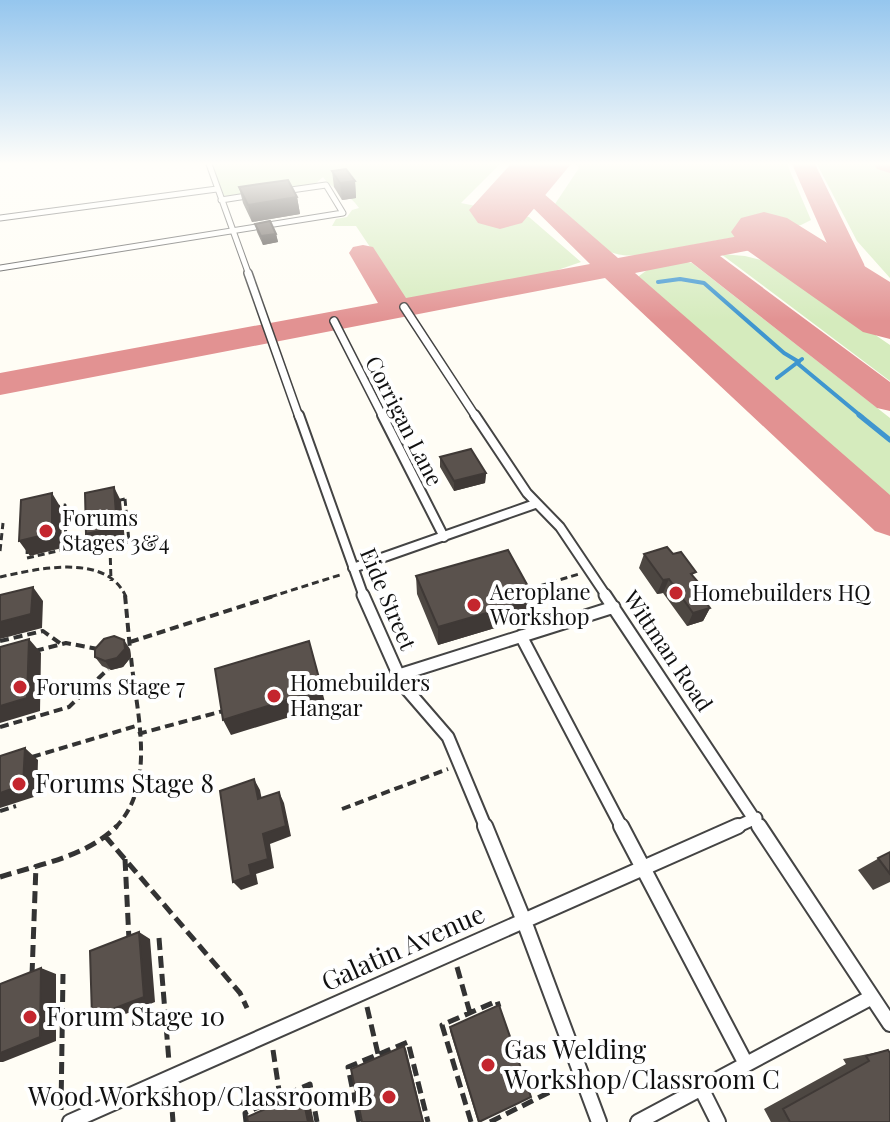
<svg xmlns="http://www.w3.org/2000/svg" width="890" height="1122" viewBox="0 0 890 1122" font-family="'Playfair Display',serif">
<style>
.green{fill:#d5ebbd}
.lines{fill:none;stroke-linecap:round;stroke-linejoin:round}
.stream-far1{stroke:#3f96cf;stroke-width:4}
.stream{stroke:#3f96cf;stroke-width:5}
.taxiway{fill:#e29292;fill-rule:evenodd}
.runway{fill:#e29292;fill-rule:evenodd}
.lane-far4-casing{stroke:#444;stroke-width:7}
.lane-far3-casing{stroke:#444;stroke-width:10}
.lane-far2-casing{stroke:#444;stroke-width:12}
.lane-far1-casing{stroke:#444;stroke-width:15}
.lane-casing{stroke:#444;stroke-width:18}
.path-far2{stroke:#333;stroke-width:3;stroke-dasharray:7 4;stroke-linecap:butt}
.path-far1{stroke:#333;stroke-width:4;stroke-dasharray:9 5;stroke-linecap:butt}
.path{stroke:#333;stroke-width:5;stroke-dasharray:12 6;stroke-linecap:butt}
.lane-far4{stroke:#fff;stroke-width:5}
.lane-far3{stroke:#fff;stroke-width:7}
.lane-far2{stroke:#fff;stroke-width:8}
.lane-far1{stroke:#fff;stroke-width:11}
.lane{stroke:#fff;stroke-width:14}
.wall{fill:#4d4742}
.shaded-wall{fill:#3f3936}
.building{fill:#5a524d;stroke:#3f3936;stroke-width:2}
.poi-dot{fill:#c4262e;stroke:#fff;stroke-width:3}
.labels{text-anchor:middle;stroke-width:8;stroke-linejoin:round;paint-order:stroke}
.street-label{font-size:22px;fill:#111;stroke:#fff}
.poi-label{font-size:22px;fill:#111;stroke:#fff;text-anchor:start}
.near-poi-label{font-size:26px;fill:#111;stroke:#fff;text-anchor:start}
.near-street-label{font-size:26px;fill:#111;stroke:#fff}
</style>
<rect width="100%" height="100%" fill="#fffdf5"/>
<path class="green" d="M 212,164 L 500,164 L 461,203 L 529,217 L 581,262 L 543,275 L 406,301 L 356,226 L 332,226 L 336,219 L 347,217 L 352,210 L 359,208 C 349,192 333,191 323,177 L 314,185 L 224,196 Z
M 576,164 L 787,164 L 811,220 L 801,225 L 638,255 C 604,260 574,231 553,207 L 579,168 Z
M 817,164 L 874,164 L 890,171 L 890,278 L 857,241 Z
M 721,254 L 745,256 L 769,262 L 890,345 L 890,381 Z
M 681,261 L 692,263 L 890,418 L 890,508 L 639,284 L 639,276 L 650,268 Z"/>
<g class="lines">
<path class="stream-far1" d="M 658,282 L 680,279 L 704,283 L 784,353 L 799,362
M 797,363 L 862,417
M 777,378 L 802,359"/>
<path class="stream" d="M 859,415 L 890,440"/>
<path class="taxiway" d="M 792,164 L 815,164 L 864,264 L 872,294 L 868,300 L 857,303 L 846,300 L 842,294 L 836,264 Z
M 874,164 L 890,164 L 890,173 L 877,169 Z
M 528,173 L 536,175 L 540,180 L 538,187 L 543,193 L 618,258 L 772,230 L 782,232 L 786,238 L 782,244 L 720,256 L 890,382 L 890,411 L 877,408 L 691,262 L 635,273 L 890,495 L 890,536 L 875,531 L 605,278 L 0,395 L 0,373 L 378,303 L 349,253 L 353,247 L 363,245 L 373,247 L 406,298 L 590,264 L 513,188 L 520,175 Z"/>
<path class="runway" d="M 511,164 L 571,164 L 522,223 L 500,229 L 478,223 L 469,210 Z
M 764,212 L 787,218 L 890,282 L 890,339 L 863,332 L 741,246 L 731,232 L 741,218 Z"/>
<defs>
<path id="lane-far4" d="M 209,164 L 249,275
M 221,200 L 253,195
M 0,218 L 217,189
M 0,268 L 343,213 L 326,185 L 284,191"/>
<path id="lane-far3" d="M 248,273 L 299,417
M 404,307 L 476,417
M 334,321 L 383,417"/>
<path id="lane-far2" d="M 299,415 L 364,597
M 382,415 L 444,537
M 475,415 L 527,493 L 560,527 L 607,597
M 353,568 L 535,504"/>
<path id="lane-far1" d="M 363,595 L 403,685 L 448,737 L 486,828
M 605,595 L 760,828
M 521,636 L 622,828
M 399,675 L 614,607
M 734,828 L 756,818"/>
<path id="lane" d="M 485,826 L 524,921 L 599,1122
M 621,826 L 746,1064
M 759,826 L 890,1024
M 701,1088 L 718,1122
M 70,1122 L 738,826
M 638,1122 L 872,997"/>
</defs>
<use href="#lane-far4" class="lane-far4-casing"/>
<use href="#lane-far3" class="lane-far3-casing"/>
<use href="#lane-far2" class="lane-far2-casing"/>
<use href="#lane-far1" class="lane-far1-casing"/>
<use href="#lane" class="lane-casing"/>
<path class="path-far2" d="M 125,499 L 129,542 L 92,551 L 90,507 Z
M 65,505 L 66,549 L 27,558 L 28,514 Z
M 110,547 L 111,581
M 0,551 L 3,523
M 0,577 C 36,569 107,552 126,597
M 529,589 L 579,574
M 270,597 L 343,574"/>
<path class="path-far1" d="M 125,595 L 130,649
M 0,641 L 43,631 L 61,644
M 130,642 L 277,595
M 35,651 L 66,643 L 98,649
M 0,727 L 69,707 L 108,669
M 138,734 L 223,711
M 32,757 L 136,726
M 342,809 L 448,769
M 0,811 L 16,806
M 115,828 C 158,784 136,712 131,657"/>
<path class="path" d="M 105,836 L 240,993 L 247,1008
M 125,859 L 129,940
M 0,877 C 40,864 86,857 117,826
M 159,938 L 169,1062
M 457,967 L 470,1013
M 32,975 L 36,865
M 367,1007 L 378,1054
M 273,1050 L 280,1097
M 171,1094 L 173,1122
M 61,1110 L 63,974
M 246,1122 L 245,1113 L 310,1084 L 317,1122
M 359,1122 L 348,1067 L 408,1042 L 428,1122
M 471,1122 L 442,1025 L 497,1001 L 499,1007
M 490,1122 L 568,1083"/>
<use href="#lane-far4" class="lane-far4"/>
<use href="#lane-far3" class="lane-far3"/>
<use href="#lane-far2" class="lane-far2"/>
<use href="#lane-far1" class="lane-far1"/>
<use href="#lane" class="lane"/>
</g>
<path class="wall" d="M 332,171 L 355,181 L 356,198 L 342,200 L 334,187 Z
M 239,187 L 297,197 L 300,214 L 252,222 L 243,203 Z
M 255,224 L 276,234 L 278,242 L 263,245 L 257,232 Z
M 440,457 L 486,473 L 485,483 L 454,491 L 440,467 Z
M 644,554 L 694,577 L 698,582 L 695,588 L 710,608 L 703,621 L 687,626 L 663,593 L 657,594 L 639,568 Z
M 416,576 L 532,617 L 438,645 L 417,594 Z
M 130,649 L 131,657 L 123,667 L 111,670 L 102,666 L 95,657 Z
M 890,852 L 890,882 L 873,890 L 858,870 Z
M 450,1027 L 479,1122 L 478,1122 L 450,1031 Z
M 888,1050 L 890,1122 L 771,1122 L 764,1109 L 846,1064 L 843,1059 Z"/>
<path class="shaded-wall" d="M 355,181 L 356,198 L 342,200 L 340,183 Z
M 297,197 L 300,214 L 252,222 L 248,205 Z
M 276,234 L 278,242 L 263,245 L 261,236 Z
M 486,473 L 485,483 L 454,491 L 454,481 Z
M 114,487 L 121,501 L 125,541 L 95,548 L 86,534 Z
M 52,493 L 61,508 L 62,548 L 30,556 L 19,541 Z
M 669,579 L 663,593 L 657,594 L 663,580 Z
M 33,587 L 43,601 L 42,628 L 0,639 L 0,622 Z
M 535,599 L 532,617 L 438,645 L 438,627 Z
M 710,608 L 703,621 L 687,626 L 693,613 Z
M 29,639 L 41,653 L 40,711 L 0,723 L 0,706 Z
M 124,640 L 130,649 L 131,657 L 123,667 L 111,670 L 105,661 Z
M 309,641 L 326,706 L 231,735 L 223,720 Z
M 25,748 L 38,760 L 37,796 L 0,808 L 0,793 Z
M 254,779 L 260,790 L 264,810 L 258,799 Z
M 279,792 L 284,803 L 291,836 L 270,844 L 274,868 L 256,874 L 258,884 L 241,890 L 233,882 L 249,865 L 263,834 Z
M 139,932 L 150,939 L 155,1002 L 106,1022 L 92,1017 Z
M 41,968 L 56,974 L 56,1041 L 3,1062 L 0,1062 L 0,1053 Z
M 404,1046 L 406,1049 L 424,1122 L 423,1122 Z
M 302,1093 L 308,1094 L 314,1122 L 308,1122 Z"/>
<path class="building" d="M 346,169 L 355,181 L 340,183 L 332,171 Z
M 288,180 L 297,197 L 248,205 L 239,187 Z
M 270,221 L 276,234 L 261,236 L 255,224 Z
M 471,449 L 486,473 L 454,481 L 440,457 Z
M 114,487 L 117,527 L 86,534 L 85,493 Z
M 52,493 L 52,533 L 19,541 L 21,500 Z
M 667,547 L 673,554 L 681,552 L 696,572 L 691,574 L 698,582 L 692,584 L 710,608 L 693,613 L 669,579 L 663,580 L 644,554 Z
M 508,550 L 535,599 L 438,627 L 416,576 Z
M 33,587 L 31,614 L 0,622 L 0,595 Z
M 114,636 L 124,640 L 125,649 L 117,658 L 105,661 L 95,657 L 95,649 L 104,639 Z
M 29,639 L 27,698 L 0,706 L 0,647 Z
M 309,641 L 322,689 L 223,720 L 215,669 Z
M 25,748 L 23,785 L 0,793 L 0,756 Z
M 254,779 L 258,799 L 279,792 L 286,826 L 263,834 L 268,859 L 249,865 L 251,875 L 233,882 L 220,791 Z
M 890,852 L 890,874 L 878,858 Z
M 139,932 L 144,997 L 92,1017 L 90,951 Z
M 41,968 L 40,1037 L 0,1053 L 0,984 Z
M 499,1005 L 531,1097 L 479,1122 L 450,1027 Z
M 404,1046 L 423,1122 L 362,1122 L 351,1069 Z
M 888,1050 L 890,1053 L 890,1122 L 790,1122 L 783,1109 L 869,1061 L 866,1056 Z
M 302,1093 L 308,1122 L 248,1122 L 247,1117 Z"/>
<linearGradient id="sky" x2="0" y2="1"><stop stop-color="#95c6ee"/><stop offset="0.51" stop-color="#fffefa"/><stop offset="1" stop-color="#fffefa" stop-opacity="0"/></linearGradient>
<rect width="890" height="321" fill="url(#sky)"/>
<g class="poi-dot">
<circle cx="46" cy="531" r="8"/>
<circle cx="676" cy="593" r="8"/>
<circle cx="474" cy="605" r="8"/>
<circle cx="20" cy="687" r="8"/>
<circle cx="274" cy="696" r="8"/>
<circle cx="19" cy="784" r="8"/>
<circle cx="30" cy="1017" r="8"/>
<circle cx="488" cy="1065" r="8"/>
<circle cx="389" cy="1097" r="8"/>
</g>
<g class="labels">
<g class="street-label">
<text transform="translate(404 421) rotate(63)" y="8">Corrigan Lane</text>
<text transform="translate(388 599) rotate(67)" y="8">Eide Street</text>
<text transform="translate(668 651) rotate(56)" y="8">Wittman Road</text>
</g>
<g class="poi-label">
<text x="62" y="526">Forums<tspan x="62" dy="25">Stages 3&amp;4</tspan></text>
<text x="490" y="600">Aeroplane<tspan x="490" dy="25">Workshop</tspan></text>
<text x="692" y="601">Homebuilders HQ</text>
<text x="290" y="691">Homebuilders<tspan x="290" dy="25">Hangar</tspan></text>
<text x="36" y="695">Forums Stage 7</text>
</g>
<g class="near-poi-label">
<text x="35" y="793">Forums Stage 8</text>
<text x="46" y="1026">Forum Stage 10</text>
<text x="504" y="1059">Gas Welding<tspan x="504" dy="30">Workshop/Classroom C</tspan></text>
<text x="373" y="1106" text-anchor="end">Wood Workshop/Classroom B</text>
</g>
<g class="near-street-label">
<text transform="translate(403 948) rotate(-24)" y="9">Galatin Avenue</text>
</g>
</g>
</svg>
